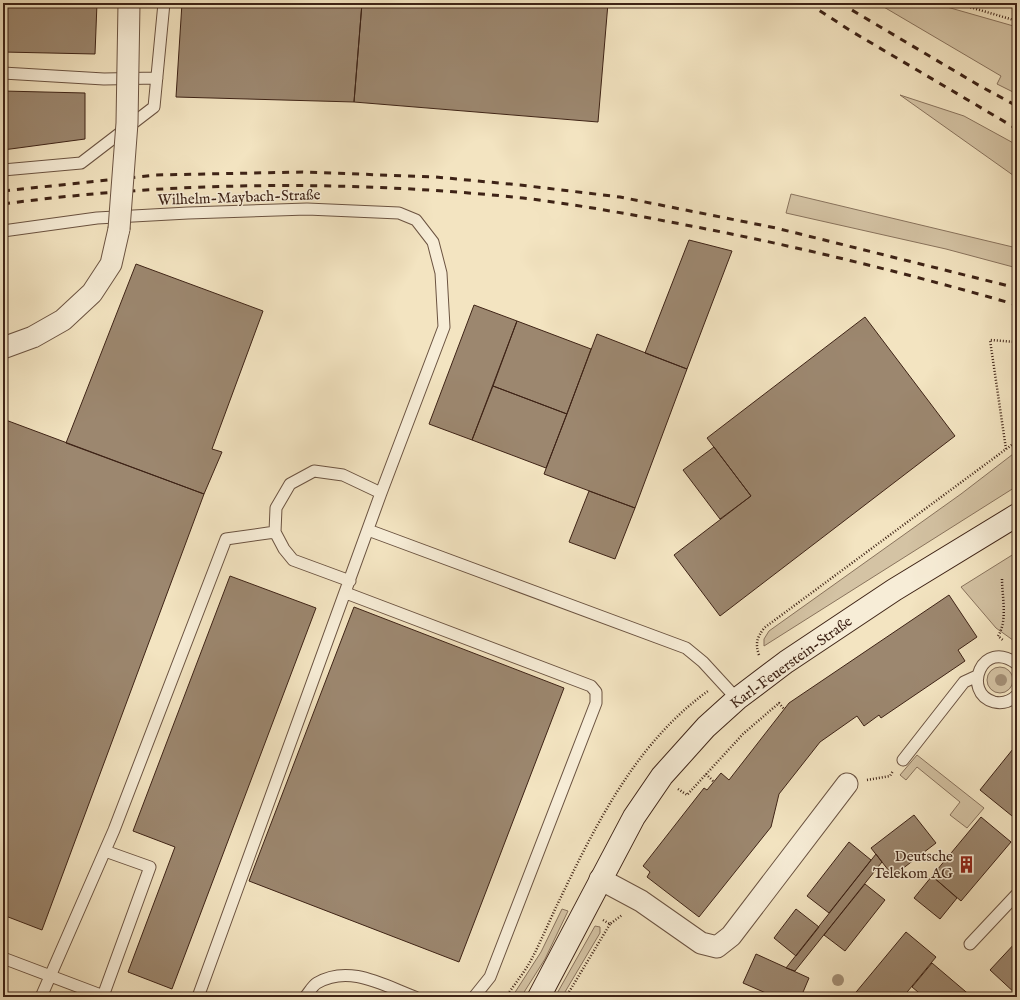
<svg xmlns="http://www.w3.org/2000/svg" width="1020" height="1000" viewBox="0 0 1020 1000" font-family="'IM FELL English',serif">
<style>
.green{fill:#d4c3a4;stroke:#89735d}
.building{fill:#9c876f;stroke:#3e2316}
.lines{fill:none;stroke-linecap:round;stroke-linejoin:round}
.lane-casing{stroke:#6b5341;stroke-width:13}
.street-casing{stroke:#6b5341;stroke-width:23}
.secondary-casing{stroke:#3e2316;stroke-width:24}
.path{stroke:#3e2316;stroke-width:2.5;stroke-dasharray:1 2;stroke-linecap:butt}
.lane{stroke:#f7edd7;stroke-width:11}
.street{stroke:#f7edd7;stroke-width:21}
.secondary{stroke:#f7edd7;stroke-width:22}
.rail{stroke:#3e2316;stroke-width:3;stroke-dasharray:7 7;stroke-linecap:butt}
.street-bridge-casing{stroke:#6b5341;stroke-width:23;stroke-linecap:butt}
.street-bridge{stroke:#f7edd7;stroke-width:21}
.tree{fill:#a49077}
.labels{text-anchor:middle;stroke-width:3;stroke-linejoin:round;paint-order:stroke}
.street-label{font-size:15px;fill:#3e2316;stroke:#f7edd7}
.poi-label{font-size:15px;fill:#3e2316;stroke:#f7edd7;text-anchor:end}
</style>
<rect width="100%" height="100%" fill="#f3e4c1"/>
<filter id="stains"><feTurbulence type="fractalNoise" baseFrequency=".005" numOctaves="4"/><feColorMatrix values="0 0 0 0 .2 0 0 0 0 .09 0 0 0 0 .02 0 0 0 .5 -.17"/></filter>
<radialGradient id="worn" r=".72"><stop offset=".6" stop-color="#630" stop-opacity="0"/><stop offset="1" stop-color="#630" stop-opacity=".3"/></radialGradient>
<path class="green" d="M 877,3 L 933,3 L 1017,27 L 1017,94 L 997,84 L 1001,76 Z
M 900,95 L 964,116 L 1017,145 L 1017,178 Z
M 791,194 L 1017,248 L 1017,268 L 946,249 L 786,213 Z
M 1017,451 L 1017,486 L 764,646 L 764,639 L 769,631 L 961,494 Z
M 1017,552 L 1017,643 L 996,628 L 961,587 Z
M987 680a13 13 0 1 1 26 0a13 13 0 1 1-26 0Z
M 917,755 L 984,808 L 967,828 L 950,815 L 960,802 L 917,767 L 906,780 L 900,775 Z
M 562,909 L 568,911 L 545,959 L 521,997 L 512,997 L 541,952 Z
M 595,926 L 600,927 L 600,933 L 562,997 L 555,997 Z"/>
<path class="building" d="M 3,3 L 97,3 L 95,54 L 3,52 Z
M 182,3 L 362,3 L 354,102 L 176,97 Z
M 362,3 L 608,3 L 598,122 L 354,102 Z
M 3,91 L 85,93 L 85,139 L 3,150 Z
M 689,240 L 732,251 L 687,369 L 645,353 Z
M 136,264 L 263,311 L 212,449 L 222,452 L 204,494 L 66,443 Z
M 474,305 L 517,321 L 472,440 L 429,424 Z
M 865,317 L 955,436 L 720,616 L 674,555 L 751,496 L 707,438 Z
M 517,321 L 591,349 L 567,414 L 493,386 Z
M 597,334 L 687,369 L 635,508 L 544,474 Z
M 493,386 L 567,414 L 546,468 L 472,440 Z
M 3,419 L 204,494 L 42,930 L 3,915 Z
M 714,447 L 751,496 L 720,519 L 683,470 Z
M 589,491 L 635,508 L 615,559 L 569,542 Z
M 230,576 L 316,608 L 172,989 L 128,972 L 175,847 L 133,831 Z
M 949,595 L 977,637 L 958,650 L 965,661 L 881,718 L 879,715 L 864,726 L 857,716 L 820,742 L 779,794 L 771,827 L 699,917 L 647,877 L 650,872 L 643,866 L 704,788 L 707,790 L 721,773 L 729,780 L 789,703 Z
M 354,607 L 564,688 L 459,962 L 249,881 Z
M 1017,744 L 1017,820 L 980,790 Z
M 914,815 L 936,843 L 893,876 L 871,848 Z
M 981,817 L 1011,842 L 961,901 L 932,876 Z
M 849,842 L 871,860 L 829,913 L 807,896 Z
M 876,854 L 882,862 L 795,971 L 786,968 Z
M 932,876 L 957,898 L 940,919 L 914,898 Z
M 865,884 L 885,900 L 845,951 L 824,935 Z
M 796,909 L 819,927 L 796,956 L 774,938 Z
M 906,932 L 936,957 L 903,997 L 852,997 Z
M 1017,941 L 1017,995 L 990,970 Z
M 756,954 L 809,978 L 801,997 L 775,997 L 743,983 Z
M 932,963 L 972,997 L 924,997 L 912,987 Z"/>
<g class="lines">
<defs>
<path id="lane" d="M 3,73 L 104,79 L 157,78
M 3,170 L 81,163 L 154,107 L 164,3
M 3,231 L 97,218 L 188,213 L 307,209 L 399,213 L 416,220 L 433,242 L 441,273 L 444,327 L 381,493 L 198,997
M 368,530 L 686,648 L 703,662 L 737,699
M 275,532 L 284,549 L 293,560 L 350,581
M 346,593 L 591,686 L 596,692 L 596,703 L 490,977 L 474,997
M 1017,664 C 982,637 961,693 994,702 C 1003,704 1011,701 1017,695
M 903,760 L 964,682 L 977,676
M 970,944 L 1017,894
M 3,958 L 106,997
M 103,996 L 150,867 L 105,851
M 41,997 L 114,830 L 226,539 L 275,532 L 276,508 L 290,484 L 314,471 L 343,475 L 381,493
M 305,997 C 309,993 312,986 317,983 C 349,964 383,985 415,997"/>
<path id="street" d="M 3,348 L 33,337 L 63,320 L 92,293 L 111,264 L 119,229
M 600,879 L 641,901 L 701,943 L 717,947 L 731,936 L 847,784"/>
<path id="secondary" d="M 539,997 L 634,817 L 662,776 L 706,727 L 737,699 L 786,662 L 894,590 L 1017,515"/>
</defs>
<use href="#lane" class="lane-casing"/>
<use href="#street" class="street-casing"/>
<use href="#secondary" class="secondary-casing"/>
<path class="path" d="M 956,3 L 1017,21
M 1006,449 L 990,340 L 1017,342
M 1002,579 C 1002,597 1008,620 998,636 L 1004,641
M 759,655 C 755,643 757,638 764,628 L 1017,441
M 706,774 L 714,782
M 867,780 L 890,776 L 893,771
M 678,789 L 687,795 L 743,734 L 779,703 L 784,709
M 603,920 L 610,924 L 622,915
M 506,997 C 514,985 523,974 530,962 C 541,942 550,919 560,899 C 597,822 637,742 708,691
M 566,997 L 610,924"/>
<use href="#lane" class="lane"/>
<use href="#street" class="street"/>
<use href="#secondary" class="secondary"/>
<path class="rail" d="M 808,3 L 851,31 L 1017,129
M 840,3 L 980,86 L 1017,106
M 3,191 L 156,175 L 303,172 L 436,177 L 520,185 L 620,197 L 776,228 L 1017,288
M 3,204 C 175,181 351,180 523,198 C 580,205 635,215 691,226 C 801,247 910,274 1017,305"/>
<defs>
<path id="street-bridge" d="M 119,229 L 127,123 L 129,4"/>
</defs>
<use href="#street-bridge" class="street-bridge-casing"/>
<use href="#street-bridge" class="street-bridge"/>
</g>
<g class="tree">
<circle cx="1001" cy="680" r="6"/>
<circle cx="838" cy="980" r="6"/>
</g>
<defs>
<symbol id="building-bare" viewBox="-9 -9 18 18"><path d="M-4-6H4V6H1V3H-1V6H-4ZM-2.5-4.3h1.7v1.8h-1.7ZM.8-4.3h1.7v1.8H.8ZM-2.5-1h1.7V.8h-1.7ZM.8-1h1.7V.8H.8Z" fill="#8f2418" stroke="#f7edd7" stroke-width="2.5" paint-order="stroke"/></symbol>
</defs>
<g fill-rule="evenodd">
<use href="#building-bare" x="954" y="852" width="25" height="25"/>
</g>
<g class="labels">
<g class="street-label">
<text transform="translate(239 197) rotate(-2)" y="5">Wilhelm-Maybach-Straße</text>
<text transform="translate(791 662) rotate(-36)" y="5">Karl-Feuerstein-Straße</text>
</g>
<g class="poi-label">
<text x="953" y="861">Deutsche<tspan x="953" dy="17">Telekom AG</tspan></text>
</g>
</g>
<rect width="1020" height="1000" fill="none" stroke="#f3e4c1" stroke-width="16"/>
<rect x="4" y="4" width="1012" height="992" fill="none" stroke="#3e2316" stroke-width="2"/>
<rect x="8" y="8" width="1004" height="984" fill="none" stroke="#3e2316"/>
<rect width="100%" height="100%" filter="url(#stains)"/>
<rect width="100%" height="100%" fill="url(#worn)"/>
</svg>
